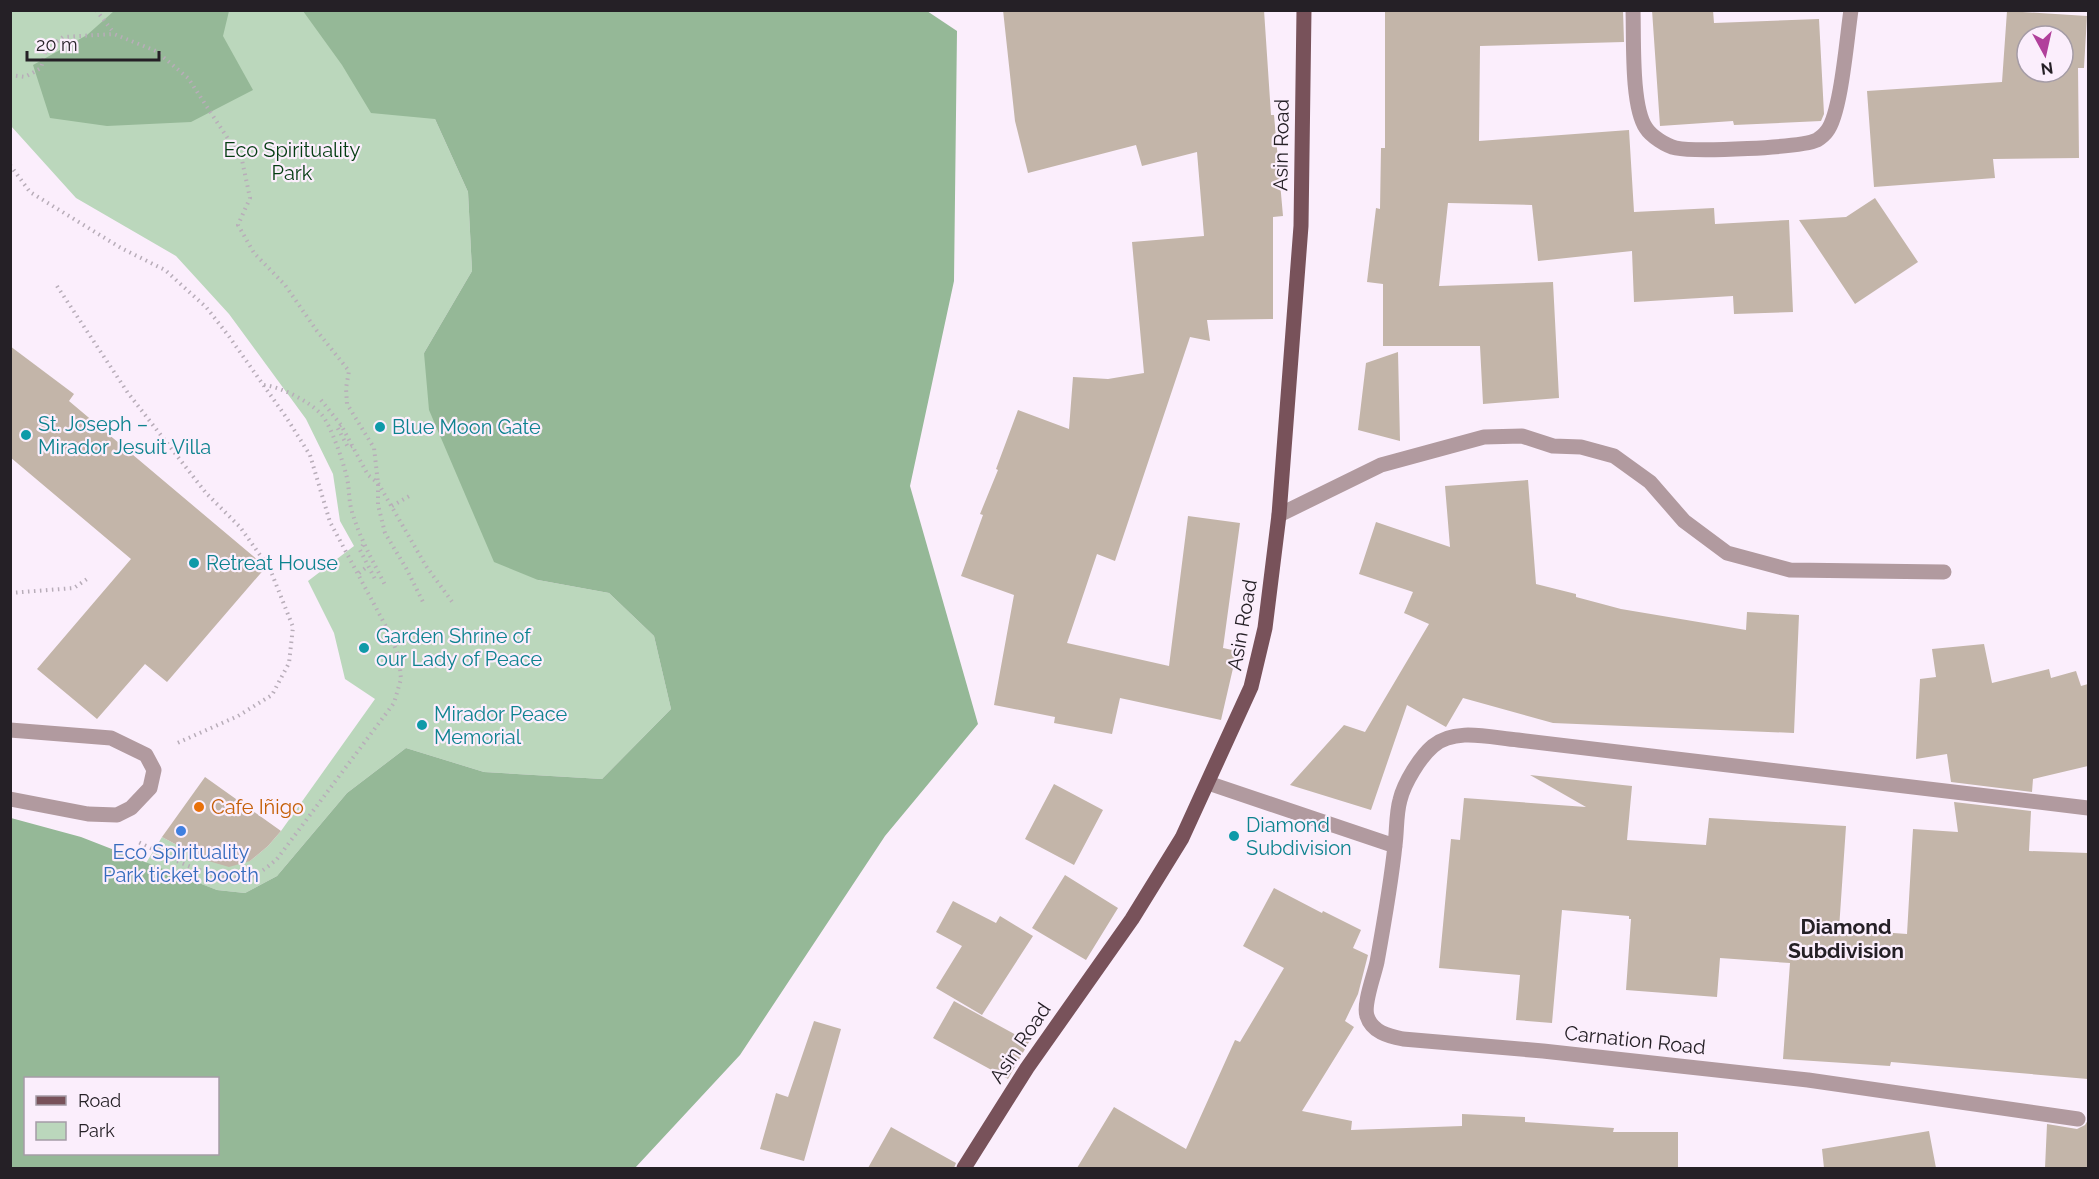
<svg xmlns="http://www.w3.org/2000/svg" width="2099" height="1179" viewBox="0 0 2099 1179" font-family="Raleway,sans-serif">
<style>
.green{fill:#bbd7bc}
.forest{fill:#95b897;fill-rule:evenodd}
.building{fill:#c3b5a9;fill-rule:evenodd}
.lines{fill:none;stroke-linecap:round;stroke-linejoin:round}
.path{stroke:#b8adb9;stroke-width:4;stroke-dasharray:1.5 4.5;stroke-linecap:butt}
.lane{stroke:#b19a9f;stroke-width:15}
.street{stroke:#b19a9f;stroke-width:15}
.primary{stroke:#78525a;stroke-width:15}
.culture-dot{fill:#0f9aa8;stroke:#fbeefc;stroke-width:2}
.food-dot{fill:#e8710a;stroke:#fbeefc;stroke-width:2}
.shop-dot{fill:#3f7fe0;stroke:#fbeefc;stroke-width:2}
.labels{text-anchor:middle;stroke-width:4.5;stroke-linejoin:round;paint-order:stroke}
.street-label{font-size:20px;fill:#252026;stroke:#fbeefc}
.park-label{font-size:20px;fill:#043c11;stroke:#fbeefc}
.culture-label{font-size:20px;fill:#0d838f;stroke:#fbeefc;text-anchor:start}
.food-label{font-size:20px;fill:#c56008;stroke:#fbeefc;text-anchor:start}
.shop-label{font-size:20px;fill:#366cbe;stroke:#fbeefc}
.neighbourhood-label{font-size:21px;font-weight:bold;fill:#252026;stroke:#fbeefc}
</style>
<rect width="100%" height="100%" fill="#fbeefc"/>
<path class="green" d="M 10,11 L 461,11 L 435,119 L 468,192 L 472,271 L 424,353 L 538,580 L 609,593 L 654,636 L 671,709 L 602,779 L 484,772 L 406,748 L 347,793 L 277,876 L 245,893 L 217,890 L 146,863 L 162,837 L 205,860 L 250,861 L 268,846 L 281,831 L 375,699 L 345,679 L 334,633 L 308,581 L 354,546 L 340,521 L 333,474 L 306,419 L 229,314 L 176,256 L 76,198 L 11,126 Z"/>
<path class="forest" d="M 114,11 L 229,11 L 223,36 L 253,90 L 191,122 L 107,126 L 50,118 L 33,65 L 87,35 Z
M 927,11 L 957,31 L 954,281 L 910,486 L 978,724 L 885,836 L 740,1055 L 635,1168 L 11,1168 L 11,818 L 81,837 L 217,890 L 245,893 L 277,876 L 347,793 L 406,748 L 484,772 L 602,779 L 671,709 L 654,636 L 609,593 L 538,580 L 494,562 L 429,410 L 424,353 L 472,271 L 468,192 L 435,119 L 371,113 L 342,65 L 303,11 ZM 26,1078 L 218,1078 L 218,1154 L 26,1154 Z"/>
<path class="building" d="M 1003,10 L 1264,10 L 1271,115 L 1274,115 L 1283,216 L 1273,217 L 1273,319 L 1207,320 L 1210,341 L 1190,337 L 1115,561 L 1097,554 L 1067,643 L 1169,666 L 1188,516 L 1240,523 L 1223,648 L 1237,651 L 1221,720 L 1120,698 L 1112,734 L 1054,723 L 1055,717 L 994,705 L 1014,595 L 961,576 L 983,515 L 980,514 L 998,470 L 996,469 L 1018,410 L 1069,429 L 1073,377 L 1108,379 L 1144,373 L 1132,242 L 1204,236 L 1197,152 L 1142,166 L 1136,145 L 1028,173 L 1015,121 Z
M 1385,10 L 1623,10 L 1624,42 L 1480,46 L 1479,141 L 1629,130 L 1634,212 L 1714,208 L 1715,224 L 1789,220 L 1793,312 L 1734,314 L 1733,296 L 1634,302 L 1632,251 L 1538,261 L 1532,205 L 1448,203 L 1439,286 L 1553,282 L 1559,398 L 1483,404 L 1480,346 L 1383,346 L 1383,284 L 1367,282 L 1376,208 L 1380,209 L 1381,148 L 1385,148 Z
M 1652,10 L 1713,10 L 1714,23 L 1819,19 L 1824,114 L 1821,121 L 1734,125 L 1733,121 L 1660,126 Z
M 2007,11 L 2087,16 L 2084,68 L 2078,68 L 2079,158 L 1993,159 L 1995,178 L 1874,187 L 1867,91 L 2002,82 ZM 2027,36 L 2063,36 L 2063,72 L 2027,72 Z
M 1875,198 L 1918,262 L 1855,304 L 1799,220 L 1846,217 Z
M 10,346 L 74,394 L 69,401 L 266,567 L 167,682 L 145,664 L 97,719 L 37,669 L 131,559 L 10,457 Z
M 1398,352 L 1400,441 L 1358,430 L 1366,363 Z
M 1528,480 L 1536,584 L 1576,594 L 1576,597 L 1621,609 L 1746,630 L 1747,612 L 1799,615 L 1794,733 L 1553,723 L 1463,698 L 1446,727 L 1407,705 L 1371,810 L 1290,785 L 1344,725 L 1365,732 L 1429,624 L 1404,613 L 1413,592 L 1359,574 L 1376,522 L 1450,547 L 1445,486 Z
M 1984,644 L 1992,683 L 2049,669 L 2051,678 L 2076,671 L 2081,686 L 2088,684 L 2088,766 L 2033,779 L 2032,792 L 1951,782 L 1947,754 L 1916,759 L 1920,679 L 1936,677 L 1932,649 Z
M 1530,775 L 1632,786 L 1627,840 L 1706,845 L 1709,818 L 1846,826 L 1839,929 L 1907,934 L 1913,829 L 1958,832 L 1954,802 L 2031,811 L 2029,851 L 2088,853 L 2088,1079 L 1891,1062 L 1890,1066 L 1783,1059 L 1790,963 L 1720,958 L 1717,997 L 1626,990 L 1631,919 L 1629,919 L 1629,916 L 1562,910 L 1552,1023 L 1516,1020 L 1520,975 L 1439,968 L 1451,839 L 1460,840 L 1464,798 L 1586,807 Z
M 205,777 L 281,831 L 268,846 L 250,861 L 229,867 L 205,860 L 162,837 Z
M 1054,784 L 1103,810 L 1074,865 L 1025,839 Z
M 1065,875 L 1118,908 L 1086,960 L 1032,928 Z
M 1274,888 L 1322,913 L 1323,911 L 1361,930 L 1353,948 L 1368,955 L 1358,994 L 1345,1021 L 1354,1027 L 1302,1111 L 1352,1121 L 1351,1130 L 1462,1126 L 1462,1114 L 1525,1117 L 1525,1122 L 1614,1128 L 1613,1132 L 1678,1132 L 1678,1168 L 1077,1168 L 1114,1107 L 1186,1149 L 1235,1040 L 1240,1042 L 1284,968 L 1243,946 Z
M 953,901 L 996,923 L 1000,916 L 1033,936 L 982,1015 L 936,988 L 962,946 L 936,932 Z
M 954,1001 L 1029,1042 L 1008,1079 L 933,1038 Z
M 814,1021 L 841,1029 L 804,1161 L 760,1149 L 776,1093 L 788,1097 Z
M 2088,1120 L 2088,1168 L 2045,1168 L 2047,1124 L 2077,1129 L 2085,1125 Z
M 891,1127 L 956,1163 L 954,1168 L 868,1168 Z
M 1929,1131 L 1936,1168 L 1824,1168 L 1822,1149 Z"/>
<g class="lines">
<path class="path" d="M 96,10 L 114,33
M 10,75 L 25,77 L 41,68 L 46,50 L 63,37 L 114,34 L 156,51 L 188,78 L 242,160 L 250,198 L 238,225 L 254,253 L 285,285 L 317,331 L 349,371 L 346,388 L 347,404 L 374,448 L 378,483 L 378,505 L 385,533 L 406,568 L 423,602
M 10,165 L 30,192 L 121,248 L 165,270 L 206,307 L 228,335 L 286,417 L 310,455 L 330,522 L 390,634 L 399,658 L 401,679 L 394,703 L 277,859 C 271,864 262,872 254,875 C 219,887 168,856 136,841
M 57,286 L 128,393 L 206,493 L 240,527 L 270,569 L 293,627 L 289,663 L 272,695 L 238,716 L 175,744
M 264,385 C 281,387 309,401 321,414 C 331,425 342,459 346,474 C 350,487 348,502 353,515 C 361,541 374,563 386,587
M 321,400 L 341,425 L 368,475 L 378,483 L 426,566 L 453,603
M 341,425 L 337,427 L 348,447 L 352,446
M 392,506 L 411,495
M 363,545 L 360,550 L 376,581
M 359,573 L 368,566
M 10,593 L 74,588 L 87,579"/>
<path class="lane" d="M 10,730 L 111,738 L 146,755 L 154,770 L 150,788 L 131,808 L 117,815 L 88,814 L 10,799"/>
<path class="street" d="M 1633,10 C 1634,39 1631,106 1646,128 C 1651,136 1666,146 1676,148 C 1696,152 1800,148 1817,140 C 1820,138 1825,134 1827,131 C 1841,114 1847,36 1851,10
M 1279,515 L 1381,465 L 1484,437 L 1522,436 L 1553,446 L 1581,447 L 1614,456 L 1650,482 L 1684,521 L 1727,553 L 1790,570 L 1944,572
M 1208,783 L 1395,846
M 2078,1119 L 1808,1080 L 1543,1051 L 1403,1039 C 1388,1036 1372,1032 1367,1016 C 1363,1004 1374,976 1377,962 C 1384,923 1391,884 1395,845 C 1397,830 1396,814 1400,800 C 1404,783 1420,757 1433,746 C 1455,727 1492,738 1518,740 L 2088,808"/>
<path class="primary" d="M 964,1168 L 1027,1068 L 1132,919 L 1182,838 L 1251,687 L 1265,628 L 1279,515 L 1301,226 L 1304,10"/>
</g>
<g class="culture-dot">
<circle cx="380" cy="427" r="6"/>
<circle cx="26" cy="435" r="6"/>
<circle cx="194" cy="563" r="6"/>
<circle cx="364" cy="648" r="6"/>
<circle cx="422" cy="725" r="6"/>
<circle cx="1234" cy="836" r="6"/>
</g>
<circle class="food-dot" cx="199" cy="807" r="6"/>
<circle class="shop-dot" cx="181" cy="831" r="6"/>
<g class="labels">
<g class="street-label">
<text transform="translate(1281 145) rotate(-89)" y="7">Asin Road</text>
<text transform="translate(1242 625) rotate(-80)" y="7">Asin Road</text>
<text transform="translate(1635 1040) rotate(6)" y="7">Carnation Road</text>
<text transform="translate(1020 1043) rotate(-56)" y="7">Asin Road</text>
</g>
<g class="park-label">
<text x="292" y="157">Eco Spirituality<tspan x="292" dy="23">Park</tspan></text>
</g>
<g class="culture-label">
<text x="38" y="431">St. Joseph –<tspan x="38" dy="23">Mirador Jesuit Villa</tspan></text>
<text x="392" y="434">Blue Moon Gate</text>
<text x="206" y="570">Retreat House</text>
<text x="376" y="643">Garden Shrine of<tspan x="376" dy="23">our Lady of Peace</tspan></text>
<text x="434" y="721">Mirador Peace<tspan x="434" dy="23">Memorial</tspan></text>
<text x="1246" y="832">Diamond<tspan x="1246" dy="23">Subdivision</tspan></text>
</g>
<g class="food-label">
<text x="211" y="814">Cafe Iñigo</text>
</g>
<g class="shop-label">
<text x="181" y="859">Eco Spirituality<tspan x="181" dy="23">Park ticket booth</tspan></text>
</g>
<g class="neighbourhood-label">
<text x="1846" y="934">Diamond<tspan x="1846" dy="24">Subdivision</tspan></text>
</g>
</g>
<rect width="2099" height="1179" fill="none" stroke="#252026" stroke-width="24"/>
<rect x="24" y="1077" width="195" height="78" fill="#fbeefc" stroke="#a59ca6" stroke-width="1.5"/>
<rect x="36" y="1096" width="30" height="9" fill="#78525a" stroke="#a59ca6" stroke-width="1.5"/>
<text x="78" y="1107" font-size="18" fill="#252026">Road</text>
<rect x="36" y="1122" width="30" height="18" fill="#bbd7bc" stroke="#a59ca6" stroke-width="1.5"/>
<text x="78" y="1137" font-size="18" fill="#252026">Park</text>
<g transform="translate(2045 54) rotate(172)"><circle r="28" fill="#fbeefc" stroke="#a59ca6" stroke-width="1.5"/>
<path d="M0-4.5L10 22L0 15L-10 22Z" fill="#b1409b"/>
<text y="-9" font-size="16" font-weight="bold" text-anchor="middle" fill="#252026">N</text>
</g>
<path d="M27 51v9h132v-9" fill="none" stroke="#252026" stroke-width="3"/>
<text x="36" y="51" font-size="18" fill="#252026" stroke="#fbeefc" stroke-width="4.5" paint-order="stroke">20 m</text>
</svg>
